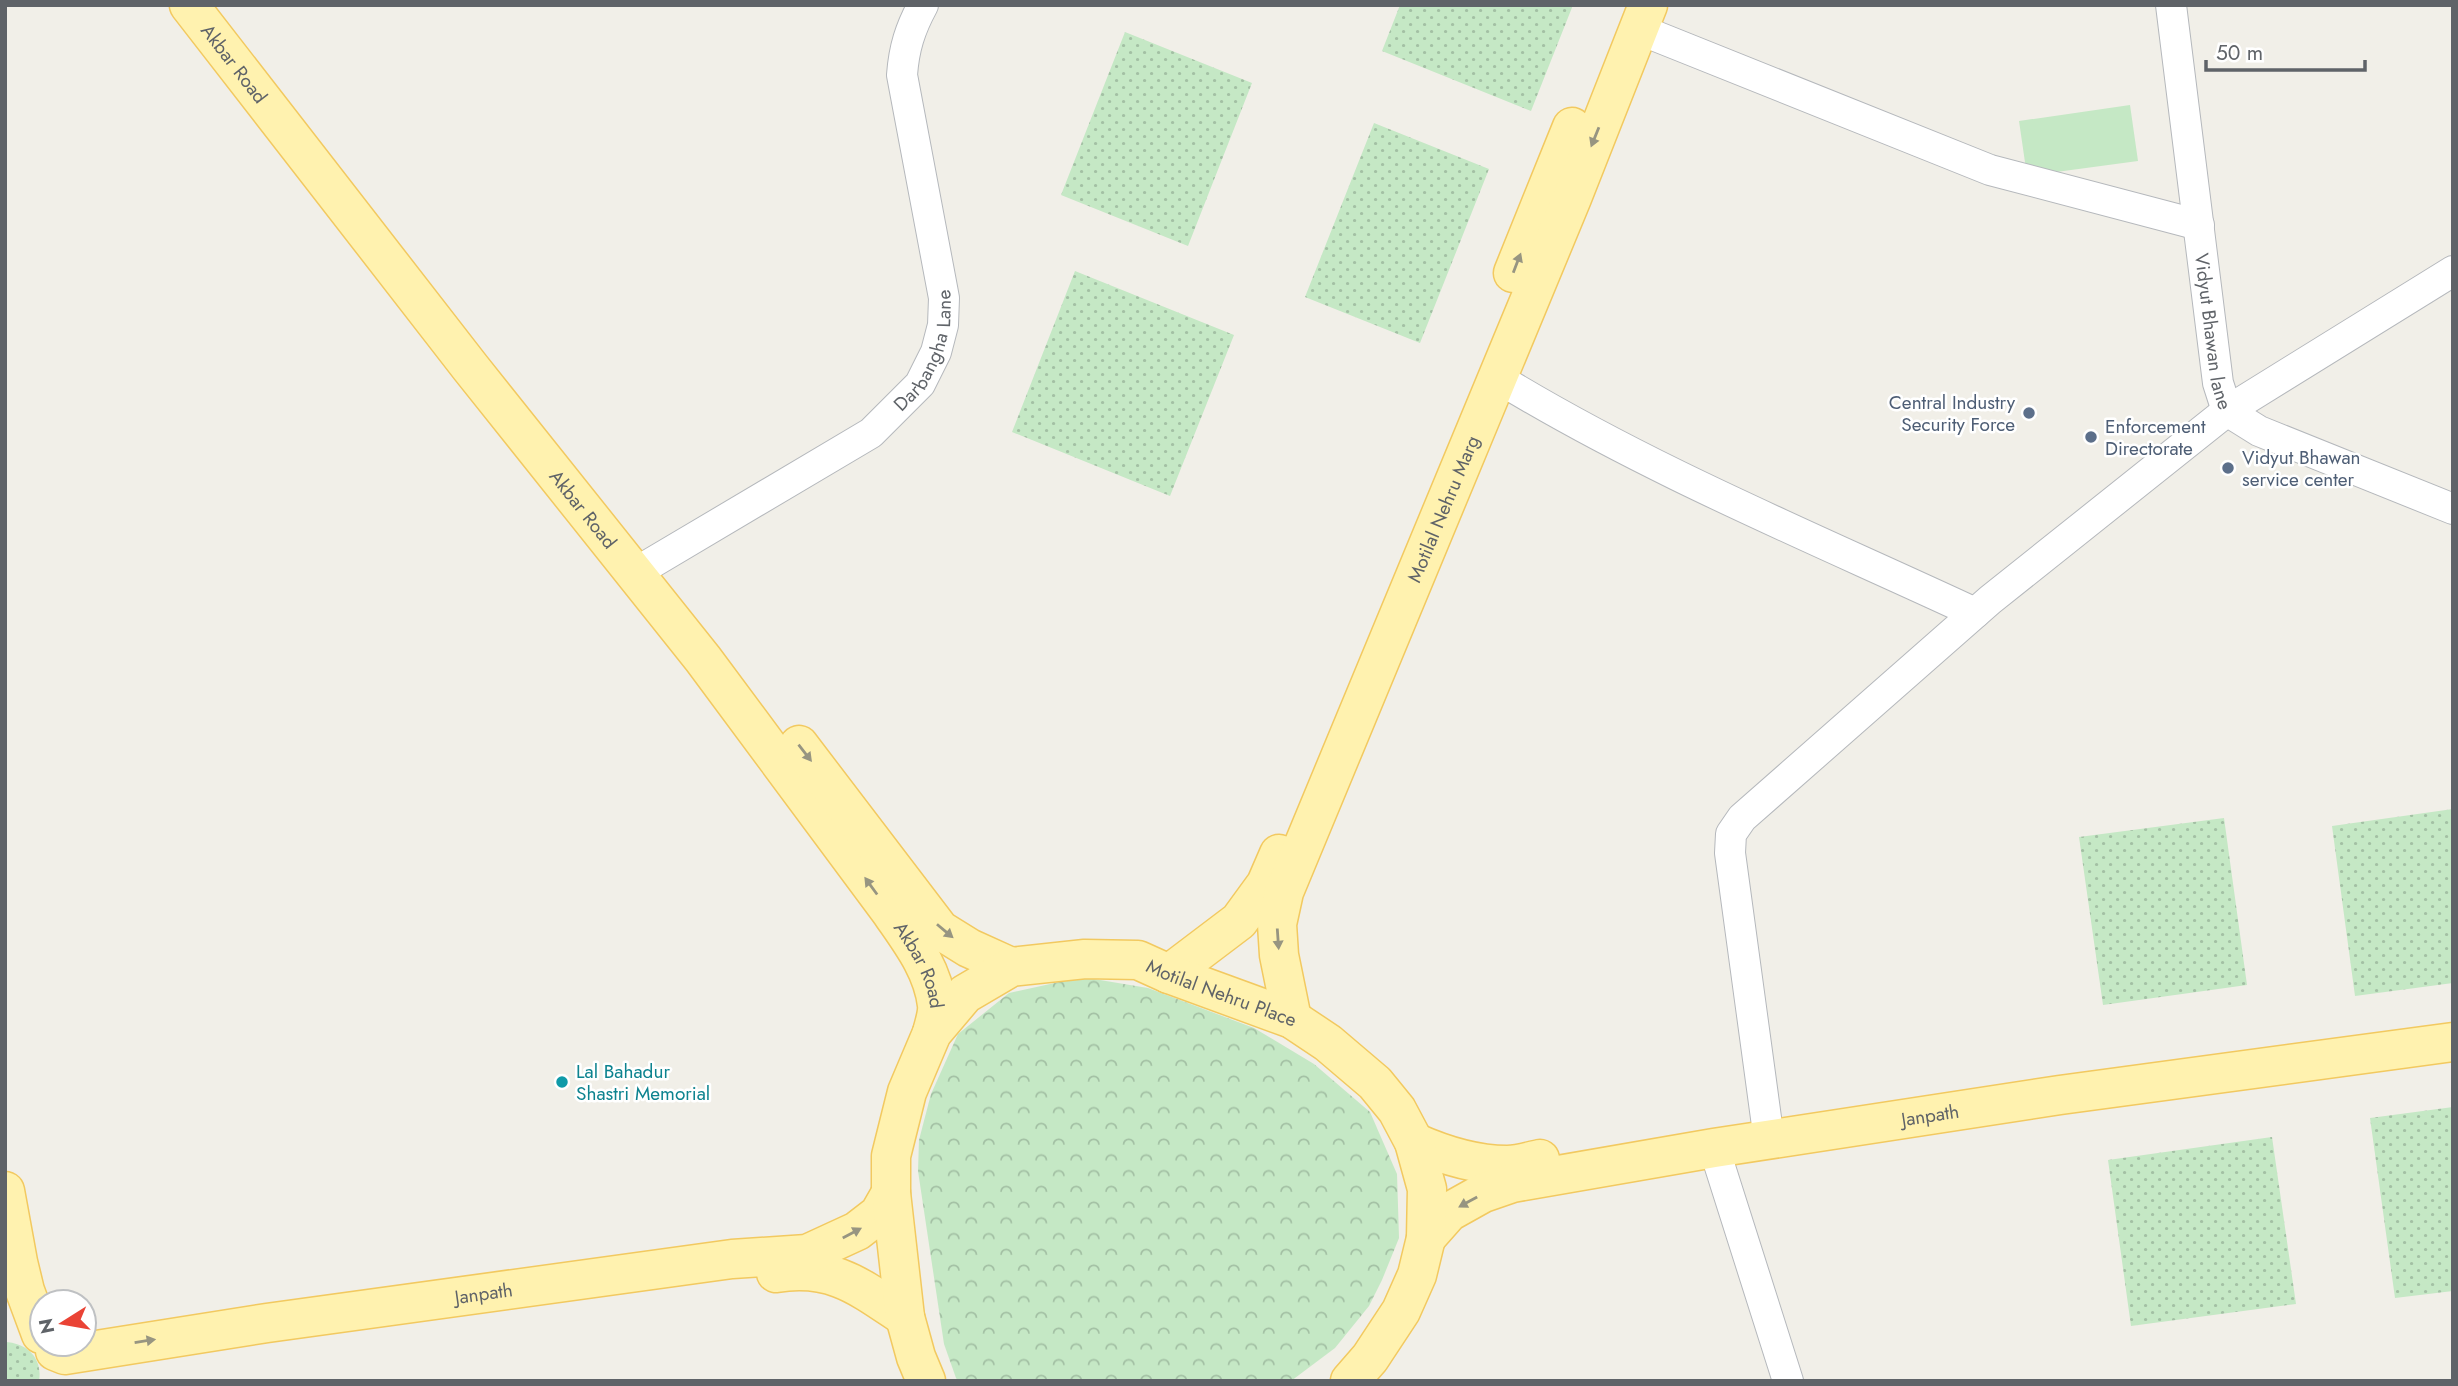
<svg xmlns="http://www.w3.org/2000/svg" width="2458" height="1386" viewBox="0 0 2458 1386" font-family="Jost,sans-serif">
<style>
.grass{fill:url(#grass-dots)}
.park{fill:url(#park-crowns)}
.pitch{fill:#c5e8c5}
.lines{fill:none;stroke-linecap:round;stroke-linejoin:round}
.minor-casing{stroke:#b5b8bc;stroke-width:32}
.major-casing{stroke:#f2c960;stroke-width:41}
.minor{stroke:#fff;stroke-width:30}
.major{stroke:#fff2af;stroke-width:38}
.oneway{fill:#979581}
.service-dot{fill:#5c6f8a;stroke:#fff;stroke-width:2.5}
.culture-dot{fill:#0f9aa8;stroke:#fff;stroke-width:2.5}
.labels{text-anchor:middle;stroke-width:5;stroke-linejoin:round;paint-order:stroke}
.street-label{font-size:19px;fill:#5f6368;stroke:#fff}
.service-label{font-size:19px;fill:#4e5e75;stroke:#fff;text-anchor:start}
.culture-label{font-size:19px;fill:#0d838f;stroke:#fff;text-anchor:start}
</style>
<defs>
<pattern id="grass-dots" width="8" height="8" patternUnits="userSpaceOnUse" patternTransform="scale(1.75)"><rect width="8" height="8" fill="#c5e8c5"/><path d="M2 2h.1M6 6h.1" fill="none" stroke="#a3c0a4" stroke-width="1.8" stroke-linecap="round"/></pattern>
<pattern id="park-crowns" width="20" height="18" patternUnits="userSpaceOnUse" patternTransform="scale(1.75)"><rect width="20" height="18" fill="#c5e8c5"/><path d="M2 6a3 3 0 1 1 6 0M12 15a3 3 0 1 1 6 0" fill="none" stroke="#a3c0a4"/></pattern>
</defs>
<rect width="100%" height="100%" fill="#f1efe8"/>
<path class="grass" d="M 1400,5 L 1573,5 L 1531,111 L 1382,51 Z
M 1125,32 L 1252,83 L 1188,246 L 1061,195 Z
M 1374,123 L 1489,169 L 1420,343 L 1305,297 Z
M 1075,271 L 1234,335 L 1170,496 L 1012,432 Z
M 2453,809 L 2453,983 L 2355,996 L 2332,826 Z
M 2224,818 L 2247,985 L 2103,1005 L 2079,837 Z
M 2453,1107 L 2453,1291 L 2395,1298 L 2370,1118 Z
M 2272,1137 L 2296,1304 L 2131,1326 L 2108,1160 Z
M 5,1342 C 27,1343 43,1358 39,1381 L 5,1381 Z"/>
<path class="park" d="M 1082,977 L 1148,988 L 1254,1028 L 1314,1064 L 1370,1112 L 1397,1174 L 1399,1238 L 1382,1280 L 1369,1306 L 1335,1348 L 1291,1381 L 958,1381 L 956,1378 L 944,1344 L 918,1171 L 919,1140 L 931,1094 L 958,1034 L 1009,993 Z"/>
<path class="pitch" d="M 2130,105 L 2138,161 L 2027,176 L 2019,121 Z"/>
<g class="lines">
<defs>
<g id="minor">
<path id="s1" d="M 2171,5 L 2218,383 L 2227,411 L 2259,431 L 2453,509"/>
<path d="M 1638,29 L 1990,170 L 2199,225"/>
<path d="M 1496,377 C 1648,470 1814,538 1975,613"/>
<path id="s2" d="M 650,564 L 871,433 L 920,384 L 936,352 L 943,325 L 944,298 L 902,75 C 904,48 910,29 923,5"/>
<path d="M 1769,1140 L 1730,853 L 1731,834 L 1742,818 L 1990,600 L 2227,411 L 2453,271"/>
<path d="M 1714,1148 L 1788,1381"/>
</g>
<g id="major">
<path id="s3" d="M 189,5 L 470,367 L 703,659 L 890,911 C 910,940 933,969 937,1005 C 938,1014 934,1024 932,1033"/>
<path d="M 1513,273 L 1572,127"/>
<path d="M 799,745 L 940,930 L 969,948 L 1011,967"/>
<path d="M 1169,974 L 1239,921 L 1266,884 L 1279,854"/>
<path id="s4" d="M 1292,1019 L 1279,955 L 1277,924 L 1284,892 L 1572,198 L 1648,5"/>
<path d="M 1414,1142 C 1443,1155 1474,1165 1507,1165 C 1518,1165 1530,1161 1540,1159"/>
<path d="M 5,1191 L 18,1262 L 25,1291 L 41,1334"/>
<path id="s5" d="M 1426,1238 L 1449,1212 L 1483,1193 L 1512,1183 L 1714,1148 L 2060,1095 L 2453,1042"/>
<path d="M 776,1273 C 833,1264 860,1287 905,1317"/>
<path id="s6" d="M 55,1351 L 65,1355 L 267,1323 L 732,1259 L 807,1254 L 857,1231 L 879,1214 L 891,1193"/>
<path id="s7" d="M 926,1381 L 916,1357 L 905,1317 L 891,1193 L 891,1156 L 907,1092 L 932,1033 L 965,994 L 1011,967 L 1085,959 L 1138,960 L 1169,974 L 1292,1019 L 1328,1043 L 1375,1083 L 1397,1110 L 1414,1142 L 1427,1189 L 1426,1238 L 1417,1275 L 1401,1311 L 1370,1358 L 1350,1381"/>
</g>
</defs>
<use href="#minor" class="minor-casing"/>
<use href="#major" class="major-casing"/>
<use href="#minor" class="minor"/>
<use href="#major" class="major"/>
</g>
<defs><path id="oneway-solid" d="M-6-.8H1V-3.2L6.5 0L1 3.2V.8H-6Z" transform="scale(1.75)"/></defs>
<g class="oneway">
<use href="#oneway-solid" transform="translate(1595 137) rotate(112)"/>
<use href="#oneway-solid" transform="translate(1517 263) rotate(-69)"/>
<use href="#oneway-solid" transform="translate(805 753) rotate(52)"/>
<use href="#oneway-solid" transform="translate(871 886) rotate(-126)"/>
<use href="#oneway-solid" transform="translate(945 931) rotate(40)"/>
<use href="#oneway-solid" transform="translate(1278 939) rotate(86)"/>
<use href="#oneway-solid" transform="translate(1468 1202) rotate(151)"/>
<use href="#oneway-solid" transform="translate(852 1233) rotate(-28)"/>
<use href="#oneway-solid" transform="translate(145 1341) rotate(-9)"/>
</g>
<g class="service-dot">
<circle cx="2029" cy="413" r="7"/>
<circle cx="2091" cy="437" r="7"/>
<circle cx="2228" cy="468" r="7"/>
</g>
<circle class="culture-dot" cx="562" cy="1082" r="7"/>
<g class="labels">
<g class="street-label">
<text dy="7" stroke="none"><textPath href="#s3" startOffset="74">Akbar Road</textPath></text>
<text dy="7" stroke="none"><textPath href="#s1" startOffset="329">Vidyut Bhawan lane</textPath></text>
<text dy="7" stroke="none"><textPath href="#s2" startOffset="359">Darbangha Lane</textPath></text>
<text dy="7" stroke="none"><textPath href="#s3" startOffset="640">Akbar Road</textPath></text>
<text dy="7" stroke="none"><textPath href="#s4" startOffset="544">Motilal Nehru Marg</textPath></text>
<text dy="7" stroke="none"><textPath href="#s3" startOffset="1208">Akbar Road</textPath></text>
<text dy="7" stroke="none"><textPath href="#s7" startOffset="681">Motilal Nehru Place</textPath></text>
<text dy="7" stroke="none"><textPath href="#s5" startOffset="528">Janpath</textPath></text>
<text dy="7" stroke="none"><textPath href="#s6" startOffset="434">Janpath</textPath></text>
</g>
<g class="service-label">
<text x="2015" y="409" text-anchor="end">Central Industry<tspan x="2015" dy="22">Security Force</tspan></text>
<text x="2105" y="433">Enforcement<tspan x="2105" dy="22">Directorate</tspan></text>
<text x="2242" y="464">Vidyut Bhawan<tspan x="2242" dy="22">service center</tspan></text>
</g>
<g class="culture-label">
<text x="576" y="1078">Lal Bahadur<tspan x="576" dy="22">Shastri Memorial</tspan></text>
</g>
</g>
<rect width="2458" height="1386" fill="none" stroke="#5f6368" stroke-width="14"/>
<g transform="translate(63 1323) rotate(259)"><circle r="33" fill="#ffffff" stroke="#bfc1c3" stroke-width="2"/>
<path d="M0-5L12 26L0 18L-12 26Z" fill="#ea4335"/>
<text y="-10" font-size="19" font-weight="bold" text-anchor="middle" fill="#5f6368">N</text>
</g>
<path d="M2206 60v10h159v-10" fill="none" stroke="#5f6368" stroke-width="3.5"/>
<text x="2216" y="60" font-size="21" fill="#5f6368" stroke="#ffffff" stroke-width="5" paint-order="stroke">50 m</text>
</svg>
